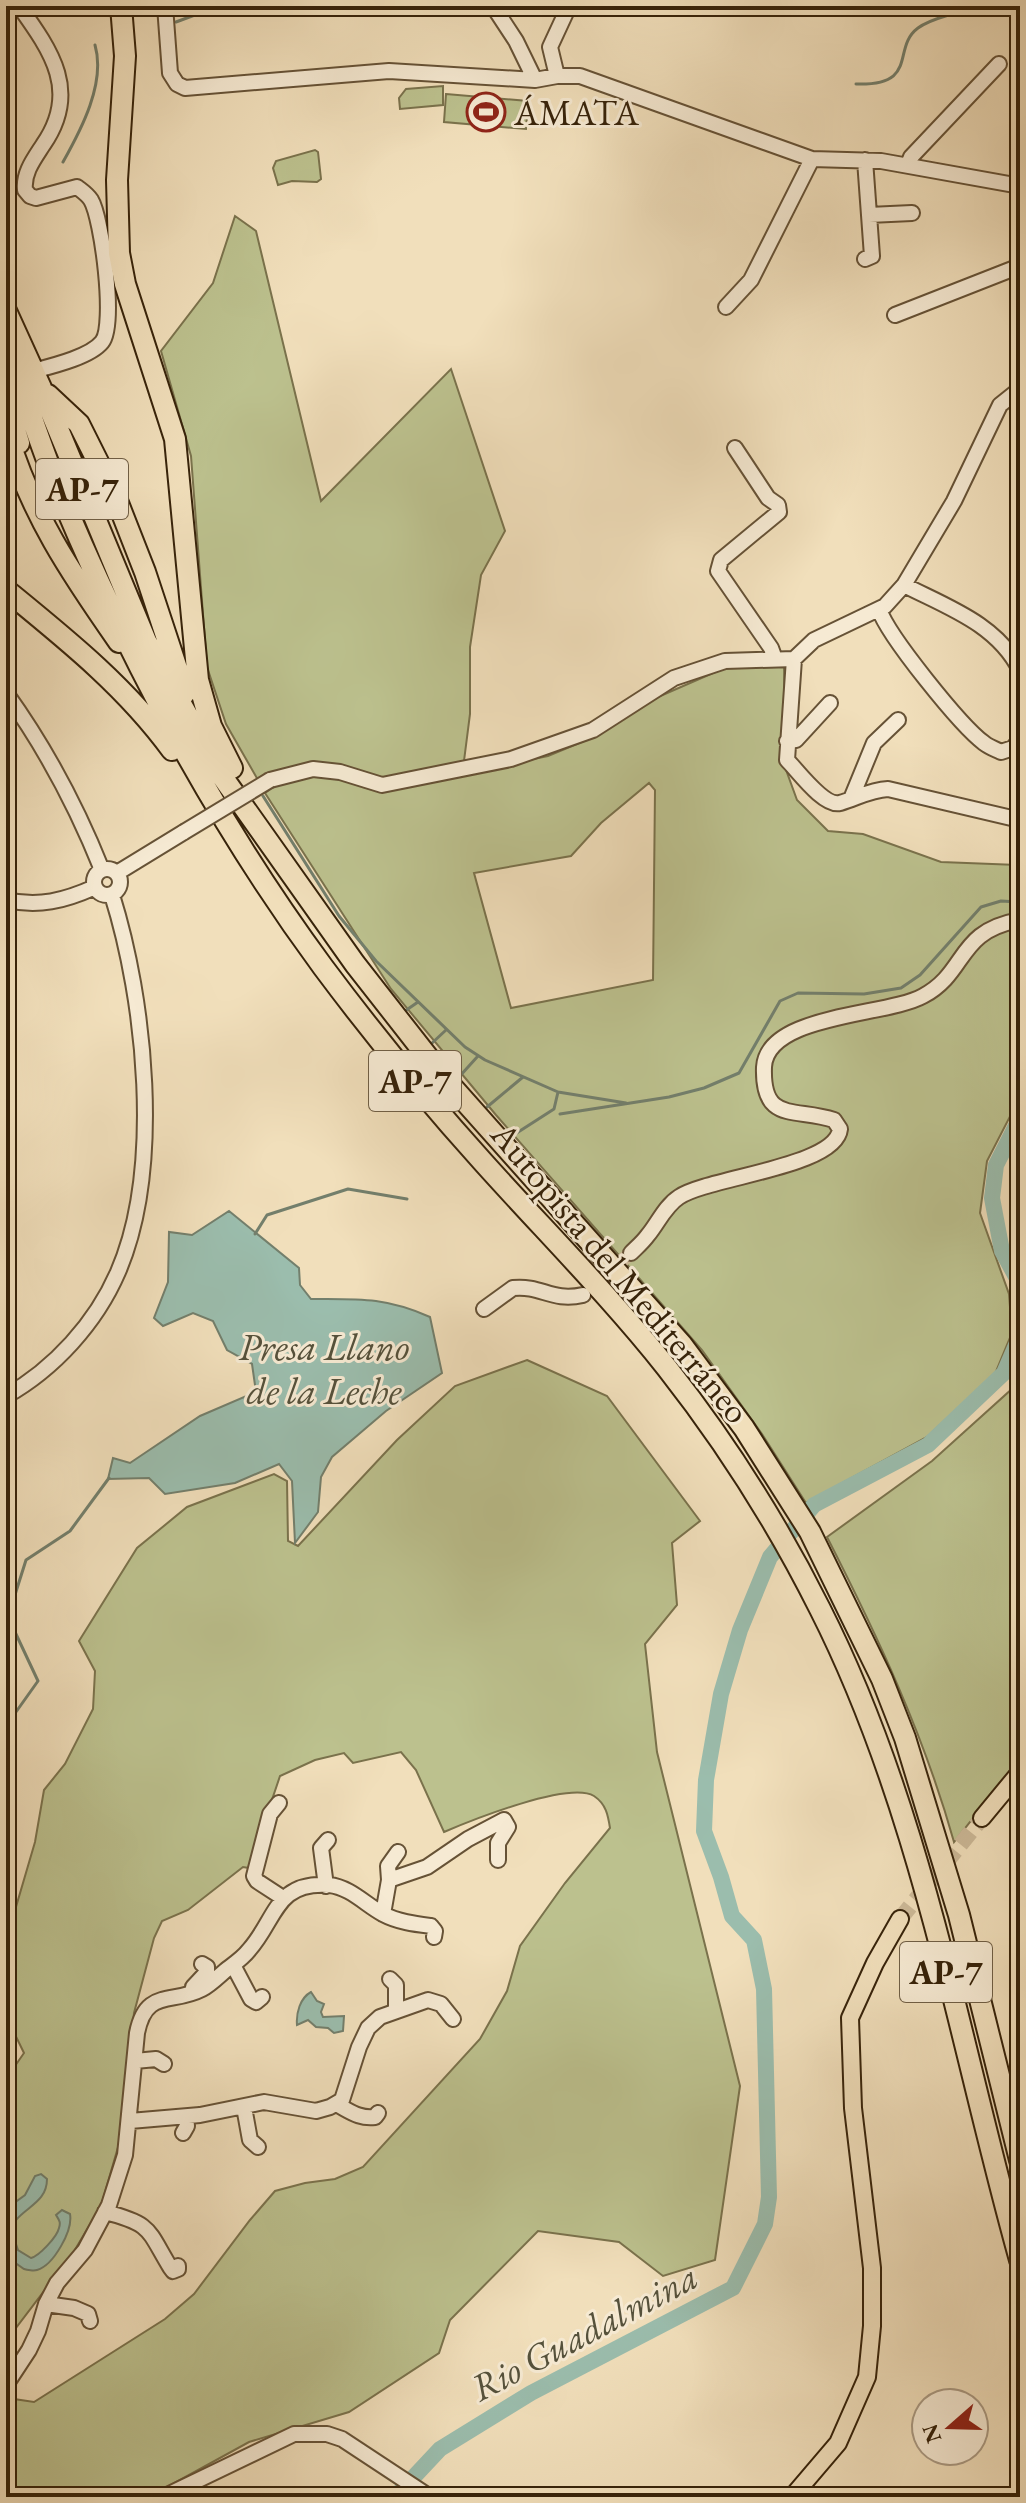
<svg xmlns="http://www.w3.org/2000/svg" width="1026" height="2503" viewBox="0 0 1026 2503" font-family="'EB Garamond',serif">
<style>
.green{fill:#bcc18e;stroke:#7a724c;stroke-width:2;fill-rule:evenodd}
.water{fill:#9bbdad;stroke:#737f6c;stroke-width:2}
.lines{fill:none;stroke-linecap:round;stroke-linejoin:round}
.stream{stroke:#737f6c;stroke-width:3}
.river{stroke:#9bbdad;stroke-width:16}
.minor-tunnel{stroke:#ccb998;stroke-width:14;stroke-dasharray:14 7;stroke-linecap:butt}
.major-tunnel{stroke:#ccb998;stroke-width:16;stroke-dasharray:16 8;stroke-linecap:butt}
.minor-casing{stroke:#665236;stroke-width:18}
.major-casing{stroke:#37230a;stroke-width:20}
.highway-casing{stroke:#37230a;stroke-width:24}
.minor{stroke:#f6ead3;stroke-width:14}
.major{stroke:#f1dfbb;stroke-width:16}
.highway{stroke:#f1dfbb;stroke-width:20}
.minor-bridge-casing{stroke:#665236;stroke-width:18;stroke-linecap:butt}
.minor-bridge{stroke:#f6ead3;stroke-width:14}
.labels{text-anchor:middle;stroke-width:6;stroke-linejoin:round;paint-order:stroke}
.shield{fill:#f6ead3;stroke:#705f46;stroke-width:2}
.shield-label{font-size:34px;font-weight:bold;fill:#37230a}
.poi-label{font-size:36px;fill:#37230a;stroke:#f6ead3;text-anchor:start}
.street-label{font-size:36px;fill:#37230a;stroke:#f6ead3}
.water-label{font-size:38px;font-style:italic;fill:#55513b;stroke:#f6ead3}
</style>
<rect width="100%" height="100%" fill="#f1dfbb"/>
<filter id="stains"><feTurbulence type="fractalNoise" baseFrequency=".0025" numOctaves="4"/><feColorMatrix values="0 0 0 0 .2 0 0 0 0 .09 0 0 0 0 .02 0 0 0 .5 -.17"/></filter>
<radialGradient id="worn" r=".72"><stop offset=".6" stop-color="#630" stop-opacity="0"/><stop offset="1" stop-color="#630" stop-opacity=".3"/></radialGradient>
<path class="green" d="M 443,86 L 443,105 L 400,109 L 399,98 L 406,89 Z
M 446,94 L 528,101 L 526,129 L 444,122 Z
M 315,150 L 318,152 L 321,179 L 317,182 L 292,181 L 278,185 L 273,168 L 276,161 Z
M 235,216 L 256,231 L 321,501 L 451,369 L 505,531 L 481,575 L 470,647 L 470,714 L 464,761 L 382,778 L 305,764 L 258,780 L 226,724 L 207,667 L 191,456 L 161,351 L 213,283 Z
M 784,662 L 785,767 L 797,800 L 828,831 L 863,834 L 941,862 L 1020,865 L 1020,1097 L 987,1161 L 980,1213 L 1009,1294 L 1012,1333 L 995,1374 L 927,1437 L 806,1503 L 762,1434 L 702,1350 L 496,1115 L 391,989 L 265,793 L 280,782 L 308,774 L 340,777 L 369,787 L 490,768 L 548,756 L 596,736 L 658,697 L 729,666 ZM 649,783 L 655,790 L 653,980 L 511,1008 L 474,873 L 571,856 L 601,823 Z
M 527,1360 L 607,1396 L 700,1521 L 672,1543 L 677,1605 L 645,1644 L 657,1752 L 740,2086 L 715,2260 L 663,2276 L 619,2242 L 538,2231 L 450,2320 L 439,2353 L 349,2412 L 249,2442 L 149,2497 L 6,2497 L 7,2398 L 34,2402 L 165,2319 L 194,2294 L 250,2220 L 275,2191 L 305,2183 L 335,2179 L 363,2167 L 480,2039 L 507,1991 L 520,1946 L 565,1883 L 610,1828 C 608,1815 606,1804 594,1796 C 569,1781 472,1820 444,1832 L 416,1770 L 401,1752 L 353,1763 L 344,1753 L 315,1760 L 280,1776 L 249,1868 L 243,1867 L 188,1910 L 162,1921 L 154,1938 L 134,2013 L 125,2123 L 101,2206 L 73,2253 L 6,2341 L 6,2079 L 24,2053 L 6,2016 L 6,1941 L 35,1842 L 44,1790 L 65,1764 L 93,1709 L 95,1671 L 79,1641 L 137,1548 L 187,1507 L 274,1474 L 287,1481 L 288,1541 L 298,1546 L 397,1440 L 455,1386 Z
M 1020,1376 L 1020,1759 L 954,1842 C 924,1735 877,1635 827,1537 L 932,1461 L 1014,1387 Z"/>
<path class="water" d="M 229,1211 L 299,1268 L 300,1285 L 311,1299 C 358,1299 385,1297 430,1317 L 442,1373 L 386,1411 L 332,1457 L 321,1477 L 318,1512 L 295,1543 L 292,1481 L 279,1464 L 235,1483 L 165,1494 L 149,1478 L 108,1479 L 113,1458 L 130,1463 L 200,1416 L 256,1392 L 252,1364 L 227,1350 L 213,1321 L 193,1313 L 163,1326 L 154,1318 L 168,1282 L 169,1232 L 192,1235 Z
M 311,1992 L 317,2001 L 324,2004 L 321,2012 L 323,2017 L 344,2016 L 343,2031 L 334,2033 L 328,2028 L 316,2027 L 308,2020 L 297,2025 C 296,2013 300,1998 311,1992 Z
M 41,2174 L 47,2179 C 47,2201 28,2206 16,2220 L 14,2238 L 18,2250 L 31,2258 C 39,2256 57,2237 59,2228 C 61,2222 59,2220 56,2215 L 62,2210 L 70,2214 C 73,2230 54,2265 37,2270 C 34,2271 27,2270 24,2269 L 14,2262 L 8,2267 L 15,2285 L 6,2298 L 6,2262 L 10,2259 L 6,2254 L 6,2209 L 25,2195 L 35,2176 Z"/>
<g class="lines">
<path class="stream" d="M 176,22 L 219,6
M 856,84 C 920,86 891,48 918,28 C 934,16 955,16 970,6
M 63,162 C 81,130 106,83 95,45
M 263,796 L 339,916 L 376,961 L 465,1047 L 485,1060 L 558,1092 L 626,1103
M 405,1011 L 418,1002
M 431,1044 L 446,1030
M 459,1077 L 478,1056
M 487,1107 L 523,1077
M 560,1114 L 669,1097 L 704,1088 L 739,1073 L 780,1001 L 798,993 L 864,994 L 901,988 L 920,975 L 981,907 L 1001,901 L 1020,902
M 512,1136 L 554,1109 L 558,1092
M 255,1234 L 267,1215 L 348,1189 L 407,1199
M 6,1726 L 38,1681 L 8,1617 L 26,1560 L 70,1531 L 109,1478"/>
<path class="river" d="M 1020,1118 L 996,1165 L 992,1198 L 1002,1251 L 1020,1284
M 395,2497 L 440,2449 L 531,2393 L 733,2288 L 765,2224 L 769,2197 L 764,1989 L 754,1940 L 732,1916 L 721,1877 L 704,1831 L 706,1780 L 721,1694 L 740,1630 L 770,1557 L 814,1505 L 928,1445 L 1004,1373 L 1020,1336"/>
<path class="minor-tunnel" d="M 589,1289 L 631,1253"/>
<path class="major-tunnel" d="M 900,1919 L 982,1818"/>
<defs>
<path id="minor" d="M 19,6 C 52,52 80,92 43,145 C 34,159 23,173 25,190 L 30,196 L 36,198 L 77,187 C 82,191 87,194 91,200 C 102,218 116,325 102,342 C 90,357 52,366 33,371
M 165,6 L 170,73 L 177,84 L 185,88 L 389,71 L 535,80 L 557,76 L 580,76 L 812,159 L 881,161 L 1020,186
M 493,6 L 516,41 L 535,80
M 557,76 L 550,47 L 569,6
M 908,165 L 911,157 L 999,64
M 869,215 L 912,213
M 865,259 L 872,256 L 865,160
M 726,307 L 751,280 L 812,159
M 895,315 L 1020,266
M 735,448 L 768,498 L 778,505 L 779,512 L 721,560 L 718,571 L 771,648 L 775,659
M 904,585 C 947,607 997,624 1020,670
M 879,609 C 888,636 961,726 984,743 C 989,747 995,749 1001,752 L 1013,748 L 1020,740
M 794,659 L 787,760 C 798,771 824,807 840,803 C 857,798 870,790 888,789 L 1020,820
M 6,693 C 47,750 76,805 102,870
M 787,741 L 796,740 L 830,703
M 270,780 L 313,769 L 340,772 L 382,785 L 511,759 L 593,730 L 674,678 L 725,661 L 794,659 L 814,640 L 885,606 L 904,585 L 954,501 L 1000,405 L 1020,389
M 851,799 L 874,743 L 898,720
M94 882a13 13 0 1 1 26 0a13 13 0 1 1-26 0Z
M 117,873 L 184,832
M 6,900 C 39,907 64,901 95,887
M 631,1253 C 637,1247 643,1242 648,1235 C 658,1223 665,1206 679,1197 C 709,1177 836,1167 840,1129 L 834,1120 C 795,1107 762,1124 764,1067 C 767,1014 887,1016 923,996 C 968,972 956,931 1020,920
M 484,1309 L 513,1288 C 542,1285 551,1302 583,1295
M 6,1396 C 54,1369 96,1323 118,1272 C 163,1168 145,1000 112,895
M 279,1803 L 270,1814 L 254,1876 L 257,1881 L 283,1898
M 389,1880 L 388,1866 L 398,1852
M 326,1886 L 321,1848 L 328,1840
M 383,1914 L 389,1880 L 427,1867 L 468,1839 L 504,1820 L 508,1827 L 498,1843 L 498,1860
M 233,1965 L 251,1999 L 256,2002 L 262,1997
M 390,1979 L 396,1985 L 396,2009
M 193,1987 L 207,1972 L 207,1967 L 202,1964
M 135,2061 L 156,2059 L 164,2064
M 336,2104 C 350,2111 359,2119 375,2117 L 378,2113
M 244,2107 L 250,2140 L 258,2147
M 130,2121 L 200,2115 L 264,2102 L 316,2111 L 330,2107 L 342,2100 L 359,2047 L 368,2028 L 380,2017 L 428,2000 L 441,2004 L 453,2019
M 183,2133 L 187,2126 L 186,2117
M 105,2212 C 152,2224 147,2229 170,2267 L 173,2271 L 178,2269 L 178,2266
M 46,2304 L 74,2308 L 88,2314 L 90,2321
M 6,2385 L 29,2350 L 38,2331 L 46,2304 L 57,2283 L 85,2250 L 109,2205 L 125,2155 L 137,2033 C 146,1988 171,2005 202,1989 C 210,1985 218,1977 226,1970 C 234,1964 243,1958 249,1950 C 276,1920 275,1881 329,1885 C 350,1887 366,1905 383,1914 C 398,1922 415,1924 431,1926 L 435,1931 L 434,1937
M 163,2497 L 294,2434 L 327,2434 L 342,2439 L 430,2497"/>
<path id="major" d="M 982,1818 L 1020,1772
M 792,2497 L 838,2443 L 867,2377 L 872,2326 L 872,2268 L 853,2108 L 850,2018 L 875,1963 L 900,1919"/>
<path id="highway" d="M 121,6 L 125,56 L 117,180 L 119,253 L 125,284 L 175,439 L 198,680 L 211,726 L 232,768
M 6,311 L 41,388 L 146,641 L 219,772 L 355,964 L 445,1079 L 682,1345 L 744,1428 L 810,1532 L 882,1679 L 905,1738 L 959,1915 L 1020,2160
M 6,352 C 26,396 39,442 57,486 C 127,655 214,819 323,967 C 373,1034 427,1100 483,1162 C 544,1230 610,1296 667,1368 C 726,1443 777,1523 820,1609 C 923,1812 959,2042 1020,2260
M 48,395 L 79,424 L 116,498 L 145,572 L 185,693
M 6,401 L 19,443
M 6,431 C 31,514 70,572 119,642
M 6,590 C 66,639 126,687 172,750"/>
</defs>
<use href="#minor" class="minor-casing"/>
<use href="#major" class="major-casing"/>
<use href="#highway" class="highway-casing"/>
<use href="#minor" class="minor"/>
<use href="#major" class="major"/>
<use href="#highway" class="highway"/>
<defs>
<path id="minor-bridge" d="M 184,832 L 270,780"/>
</defs>
<use href="#minor-bridge" class="minor-bridge-casing"/>
<use href="#minor-bridge" class="minor-bridge"/>
</g>
<defs>
<symbol id="stadium-ring" viewBox="-11 -11 22 22"><circle r="9.5" fill="#f6ead3" stroke="#8f2418" stroke-width="1.5"/><path d="M0-5a6.5 5 0 1 0 0 10a6.5 5 0 1 0 0-10ZM-3.5-1.8h7v3.6h-7Z" fill="#8f2418"/></symbol>
</defs>
<g fill-rule="evenodd">
<use href="#stadium-ring" x="464" y="90" width="44" height="44"/>
</g>
<g class="labels">
<g class="shield">
<rect x="36" y="459" width="92" height="60" rx="6"/>
<rect x="369" y="1051" width="92" height="60" rx="6"/>
<rect x="900" y="1942" width="92" height="60" rx="6"/>
</g>
<g class="shield-label">
<text x="82" y="501">AP-7</text>
<text x="415" y="1093">AP-7</text>
<text x="946" y="1984">AP-7</text>
</g>
<g class="poi-label">
<text x="514" y="125">ÁMATA</text>
</g>
<g class="street-label">
<text transform="translate(621 1272) rotate(50)" y="13">Autopista del Mediterráneo</text>
</g>
<g class="water-label">
<text x="324" y="1360">Presa Llano<tspan x="324" dy="44">de la Leche</tspan></text>
<text transform="translate(584 2332) rotate(-28)" y="13">Rio Guadalmina</text>
</g>
</g>
<rect width="1026" height="2503" fill="none" stroke="#f1dfbb" stroke-width="32"/>
<rect x="8" y="8" width="1010" height="2487" fill="none" stroke="#37230a" stroke-width="4"/>
<rect x="16" y="16" width="994" height="2471" fill="none" stroke="#37230a" stroke-width="2"/>
<g transform="translate(950 2427) rotate(250)"><circle r="38" fill="#f6ead3" stroke="#aa9a83" stroke-width="2"/>
<path d="M0-6L14 30L0 20L-14 30Z" fill="#8f2418"/>
<text y="-12" font-size="22" font-weight="bold" text-anchor="middle" fill="#37230a">N</text>
</g>
<rect width="100%" height="100%" filter="url(#stains)"/>
<rect width="100%" height="100%" fill="url(#worn)"/>
</svg>
